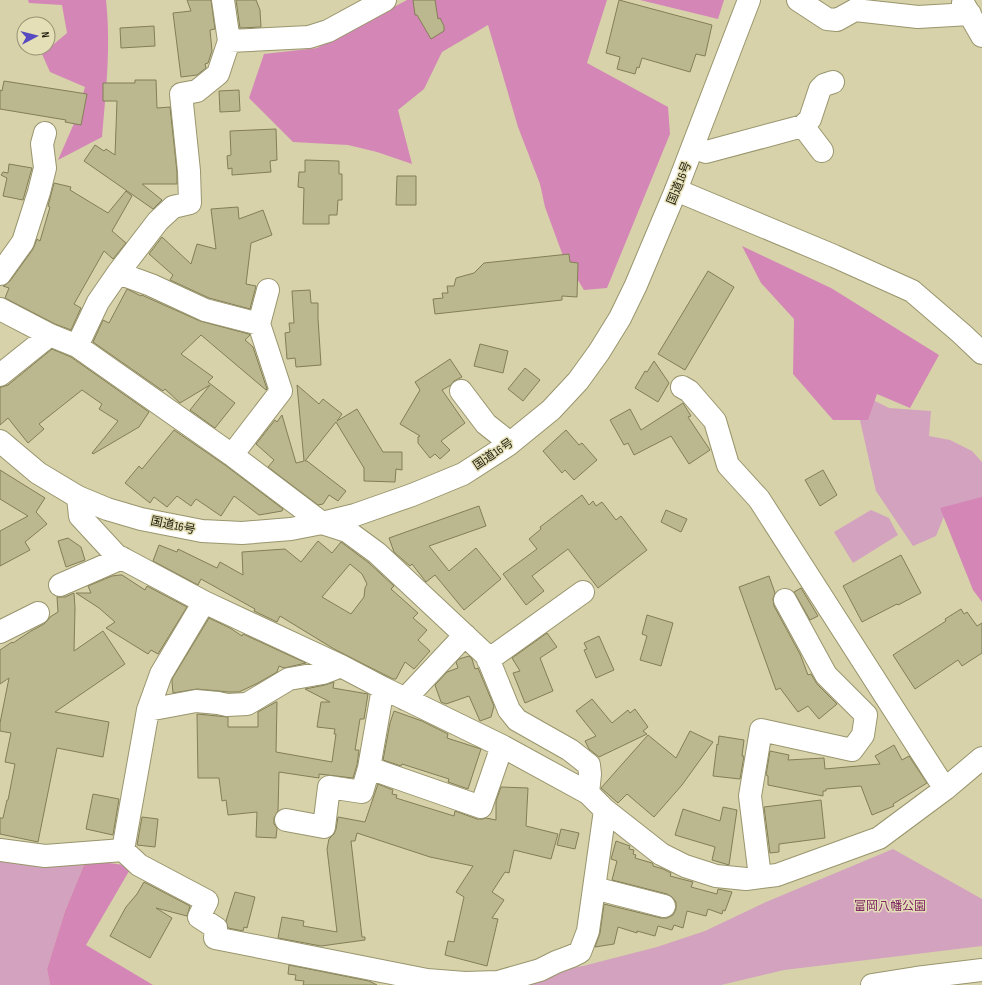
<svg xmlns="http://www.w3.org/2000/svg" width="982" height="985" viewBox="0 0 982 985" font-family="'Sofia Sans Condensed','Noto Sans JP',sans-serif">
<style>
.green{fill:#d3a2bf}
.forest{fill:#d487b7}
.building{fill:#bbb78e;stroke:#837e57;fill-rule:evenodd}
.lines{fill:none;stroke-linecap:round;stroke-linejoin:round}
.minor-casing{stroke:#99956d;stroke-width:24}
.highway-casing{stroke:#99956d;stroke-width:24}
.minor{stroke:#fff;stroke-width:22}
.highway{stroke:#fff;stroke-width:22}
.labels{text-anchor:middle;stroke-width:3;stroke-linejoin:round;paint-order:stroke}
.street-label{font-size:12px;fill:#232111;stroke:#e4dfb6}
.park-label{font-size:12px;fill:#7d2262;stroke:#e4dfb6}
</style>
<rect width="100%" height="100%" fill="#d7d2a9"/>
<path class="green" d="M 867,397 L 889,408 L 931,411 L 929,436 L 950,440 L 972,451 L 982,462 L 982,500 L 945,514 L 936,536 L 913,546 L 876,491 L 857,407 Z
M 871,510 L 889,518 L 898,535 L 853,563 L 834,532 Z
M 893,849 L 982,899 L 982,946 L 784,970 L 721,985 L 479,985 L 583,966 L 657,947 L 705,931 L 766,902 Z
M 0,858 L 86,860 L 65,911 L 47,969 L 50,985 L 0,985 Z"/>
<path class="forest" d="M 28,0 L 106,0 C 111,45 106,92 102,137 L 58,160 L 75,121 L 85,87 L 50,72 L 42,54 L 67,33 L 62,5 L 29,3 Z
M 407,0 L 607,0 L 587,63 L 668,107 L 670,134 L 607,288 L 584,290 L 563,256 L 545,207 L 540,184 L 518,127 L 488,25 L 442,52 L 424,89 L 398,110 L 412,164 L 377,152 L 348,145 L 293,142 L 249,98 L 264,54 L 317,48 Z
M 640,0 L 724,0 L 718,19 Z
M 742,246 L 831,288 L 939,355 L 910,408 L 877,394 L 868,420 L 833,420 L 793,374 L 794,319 L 761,283 Z
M 982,497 L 982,602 L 973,590 L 940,508 Z
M 86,860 L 132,866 L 86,945 L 153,985 L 50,985 L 47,969 L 65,911 Z"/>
<path class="building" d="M 187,0 L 211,0 L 215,29 L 210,30 L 212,51 L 208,63 L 205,64 L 206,68 L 197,75 L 181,77 L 173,13 L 191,11 Z
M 236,0 L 256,0 L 260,10 L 261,27 L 240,28 Z
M 413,0 L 435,0 L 438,19 L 440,18 L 444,26 L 444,31 L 431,39 L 417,15 L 415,15 Z
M 619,0 L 712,25 L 705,56 L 696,54 L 690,72 L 642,58 L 639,68 L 637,67 L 635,74 L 617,69 L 620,57 L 606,53 Z
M 154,26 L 155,46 L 121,48 L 120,28 Z
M 135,80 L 156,80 L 157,108 L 170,107 L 177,172 L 177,184 L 142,184 L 162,200 L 153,209 L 84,161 L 95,145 L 104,151 L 106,149 L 115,155 L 117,101 L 103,101 L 103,83 L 135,83 Z
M 4,81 L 87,94 L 81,125 L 65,122 L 66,120 L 0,109 L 0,90 L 2,91 Z
M 239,90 L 240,111 L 220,112 L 219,91 Z
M 276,129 L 277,160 L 270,161 L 271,172 L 232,175 L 232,168 L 228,169 L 227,156 L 231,155 L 230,131 Z
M 305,160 L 339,161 L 339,174 L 342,174 L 342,200 L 338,200 L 337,215 L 329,215 L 329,224 L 303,224 L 304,188 L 298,187 L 299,172 L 305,172 Z
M 9,164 L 32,168 L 23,200 L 3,196 L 7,178 L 1,175 L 3,172 L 8,173 Z
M 397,176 L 416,176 L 416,205 L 396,205 Z
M 54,183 L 71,187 L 70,190 L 108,213 L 126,191 L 132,196 L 112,231 L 126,243 L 113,259 L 104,251 L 74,304 L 81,308 L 71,330 L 55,324 L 5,298 L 9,288 L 3,286 L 5,285 L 10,281 L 33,249 L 37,239 L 40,241 L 50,207 L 48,206 Z
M 238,207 L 239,219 L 263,210 L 272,235 L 251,243 L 246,284 L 256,286 L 250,309 L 209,298 L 170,280 L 173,275 L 149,254 L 162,237 L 191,264 L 197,244 L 216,249 L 211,209 Z
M 569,254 L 570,262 L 578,263 L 577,297 L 562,296 L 562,300 L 435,314 L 433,299 L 443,298 L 442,293 L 448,293 L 447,286 L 454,286 L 456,278 L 474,273 L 484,263 Z
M 708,271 L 734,287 L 685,370 L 658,354 Z
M 127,289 L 141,296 L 142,295 L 146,297 L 200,321 L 249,334 L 250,335 L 245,340 L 253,347 L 267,389 L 266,390 L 201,335 L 181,354 L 213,377 L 208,382 L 235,403 L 215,428 L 190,410 L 210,385 L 180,403 L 165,389 L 163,391 L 93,342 L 103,320 L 109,323 Z
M 310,290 L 311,303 L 318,303 L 318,318 L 321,365 L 296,367 L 295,358 L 287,359 L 285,333 L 290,332 L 289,323 L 294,323 L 292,291 Z
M 480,344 L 508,351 L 503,373 L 474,366 Z
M 52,349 L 71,357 L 149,412 L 139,427 L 93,454 L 92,453 L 118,421 L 99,409 L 102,404 L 82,390 L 39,424 L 44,429 L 28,443 L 8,418 L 0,425 L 0,387 L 2,387 L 8,385 Z
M 450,359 L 462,377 L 454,381 L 451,385 L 442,390 L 465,423 L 441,441 L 450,450 L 440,459 L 435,454 L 430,458 L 418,443 L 418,437 L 420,436 L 400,424 L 420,390 L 415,382 Z
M 654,361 L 669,383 L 658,402 L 635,388 L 645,371 L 647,372 Z
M 525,368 L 540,380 L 523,401 L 508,389 Z
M 297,385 L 319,404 L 323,399 L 342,414 L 337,421 L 357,409 L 383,452 L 402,452 L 402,470 L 396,469 L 395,482 L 364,481 L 364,468 L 336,422 L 305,461 L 307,461 L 346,491 L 338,501 L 329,495 L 323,504 L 318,505 L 268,467 L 274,460 L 256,444 L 275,420 L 277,422 L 282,415 L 296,463 L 304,461 Z
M 683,403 L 691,416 L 688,417 L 710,450 L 689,464 L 671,436 L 634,455 L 628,443 L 624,445 L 610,420 L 630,409 L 641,430 Z
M 174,430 L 225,465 L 283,509 L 282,511 L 259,515 L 234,496 L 221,516 L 196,499 L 191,506 L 177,496 L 167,507 L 154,497 L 150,503 L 125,483 L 139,466 L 142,469 Z
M 566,430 L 579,445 L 582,443 L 597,460 L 574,480 L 565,470 L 562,473 L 543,451 Z
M 0,470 L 45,498 L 36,512 L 47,524 L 25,542 L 30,550 L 0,566 L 0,531 L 28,516 L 0,499 Z
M 823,470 L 837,495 L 820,506 L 805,480 Z
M 582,495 L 589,505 L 593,501 L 596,506 L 602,502 L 616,520 L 621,516 L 647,550 L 598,588 L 568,549 L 532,576 L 544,591 L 526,605 L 503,574 L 537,549 L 529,539 L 541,529 L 540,527 Z
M 479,506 L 486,526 L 429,546 L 449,571 L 476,548 L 501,579 L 464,610 L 435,575 L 426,582 L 412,564 L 410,566 L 394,552 L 389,538 Z
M 666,510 L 687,519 L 681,532 L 661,522 Z
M 68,538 L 81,547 L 85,560 L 66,567 L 58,541 Z
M 318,541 L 332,553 L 341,542 L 369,563 L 394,586 L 391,589 L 418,613 L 413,618 L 427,630 L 418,640 L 430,651 L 414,669 L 405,662 L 396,679 L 393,679 L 334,649 L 280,616 L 277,622 L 254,611 L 255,609 L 201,579 L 198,585 L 153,561 L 159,545 L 177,552 L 178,549 L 217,568 L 220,562 L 243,575 L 242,552 L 285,549 L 301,562 ZM 350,564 L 362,574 L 367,584 L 365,588 L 364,597 L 351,614 L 322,597 Z
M 901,555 L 921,593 L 898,605 L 897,604 L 862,622 L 843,586 Z
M 120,575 L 122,575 L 145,590 L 147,586 L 187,607 L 158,654 L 151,650 L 148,654 L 106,628 L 115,622 L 99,608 L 76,593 L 91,593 L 88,586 L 112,576 Z
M 769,576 L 775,593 L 773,599 L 774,606 L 800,654 L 808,675 L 811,674 L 817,684 L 837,704 L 819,719 L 808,706 L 798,712 L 780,688 L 776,690 L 739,587 Z
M 801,588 L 818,616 L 810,620 L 794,592 Z
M 74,593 L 75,608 L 74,651 L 103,631 L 125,664 L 55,712 L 109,722 L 103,757 L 57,748 L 38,842 L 0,834 L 0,818 L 3,818 L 7,800 L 8,800 L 15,764 L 5,762 L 11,733 L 0,731 L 0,723 L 9,678 L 0,684 L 0,650 L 12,642 L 13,643 L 31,631 L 44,624 L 48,620 L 50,617 L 58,612 L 57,597 L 65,597 Z
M 961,609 L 964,614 L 967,612 L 977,626 L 982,623 L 982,653 L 962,666 L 958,660 L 915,689 L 893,655 L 946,621 L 945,619 Z
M 647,615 L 673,623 L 661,666 L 640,660 L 647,636 L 642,634 Z
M 209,618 L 230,628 L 242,636 L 243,634 L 306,663 L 284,668 L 279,666 L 277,672 L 258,683 L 239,692 L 228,692 L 219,691 L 197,689 L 173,693 L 172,682 L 172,679 Z
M 547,633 L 557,647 L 540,658 L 553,691 L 525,703 L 513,673 L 520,671 L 512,658 Z
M 599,636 L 614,670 L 596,678 L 584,650 L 587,649 L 584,643 Z
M 469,656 L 472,659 L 475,669 L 478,668 L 494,706 L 491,717 L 480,721 L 469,696 L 446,704 L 441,702 L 435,685 L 447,672 L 458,668 L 456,662 L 459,659 Z
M 334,682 L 333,688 L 368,694 L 364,719 L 360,719 L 355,750 L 359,750 L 357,765 L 353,778 L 319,774 L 319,778 L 279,772 L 278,811 L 274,818 L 274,824 L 277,828 L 276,838 L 256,837 L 257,812 L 228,815 L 226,800 L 222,801 L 219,778 L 198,778 L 197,714 L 228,717 L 228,727 L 258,727 L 258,712 L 276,702 L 277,702 L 276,752 L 332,762 L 336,734 L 334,734 L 335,729 L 317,727 L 321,702 L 330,702 L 305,689 L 325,685 Z
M 592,699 L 612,723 L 628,710 L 630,713 L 635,709 L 648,727 L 643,731 L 647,734 L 599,757 L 589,749 L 585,741 L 596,736 L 576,711 Z
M 394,711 L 422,721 L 448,734 L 447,738 L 481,749 L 468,789 L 448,782 L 449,779 L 402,764 L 401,766 L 383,760 L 390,723 Z
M 690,731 L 713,742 L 682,785 L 654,817 L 627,794 L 618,803 L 601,788 L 648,735 L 676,758 Z
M 719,736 L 744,740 L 742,756 L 744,756 L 740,779 L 713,776 L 717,744 L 718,745 Z
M 894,745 L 902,760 L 909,756 L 927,783 L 893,804 L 894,806 L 872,815 L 861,786 L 826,789 L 826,791 L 823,791 L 823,796 L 768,785 L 768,776 L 766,775 L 770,751 L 789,755 L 788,760 L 824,758 L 825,769 L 880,764 L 875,756 Z
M 378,784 L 393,790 L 392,794 L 397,795 L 396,798 L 454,816 L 455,811 L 477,819 L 483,819 L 486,818 L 496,820 L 496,801 L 501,787 L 528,788 L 526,826 L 558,834 L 551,859 L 514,850 L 509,873 L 505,872 L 492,892 L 504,900 L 492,918 L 498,919 L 487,966 L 445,955 L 448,941 L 454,942 L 464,897 L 456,892 L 473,866 L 430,857 L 357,833 L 355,841 L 351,841 L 362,937 L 365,937 L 365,940 L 321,946 L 278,938 L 282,917 L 304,921 L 303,926 L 337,932 L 327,849 L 329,839 L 334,834 L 336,829 L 338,817 L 365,822 Z
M 93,794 L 119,799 L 113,835 L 86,829 Z
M 821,800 L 825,838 L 779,844 L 779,852 L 770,853 L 764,807 Z
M 723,807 L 737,810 L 729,865 L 712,860 L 715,847 L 675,835 L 683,809 L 720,821 Z
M 142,817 L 158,819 L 155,847 L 137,845 Z
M 561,829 L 579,833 L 575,849 L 557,845 Z
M 616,841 L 630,846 L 629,849 L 634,850 L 633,854 L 636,855 L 635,858 L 652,863 L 653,864 L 653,866 L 663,869 L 671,873 L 670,876 L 693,882 L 691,887 L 717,894 L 718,889 L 732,892 L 725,911 L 723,910 L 722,914 L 708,909 L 706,916 L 687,911 L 683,928 L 674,925 L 672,930 L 658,926 L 655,936 L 637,931 L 637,933 L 618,927 L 614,944 L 595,947 L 600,933 L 604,904 L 661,918 L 667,918 L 673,915 L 676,909 L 676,902 L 672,897 L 667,894 L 612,880 L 617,861 L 611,859 Z
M 144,882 L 190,906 L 187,916 L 156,908 L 172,918 L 150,958 L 110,936 L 126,907 L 137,894 Z
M 235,892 L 255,897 L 247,928 L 244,927 L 243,931 L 228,928 L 226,921 Z
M 289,965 L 369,981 L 377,985 L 303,985 L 304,981 L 295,980 L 296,975 L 288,974 Z"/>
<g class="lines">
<defs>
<path id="minor" d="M 798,0 L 827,19 L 837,20 L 855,10 L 918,17 L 970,14
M 963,3 L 982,36
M 229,41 L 309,37 L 328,31 L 385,0
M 803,126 L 810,119 L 820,89 L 824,85 L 833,82
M 693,147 L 706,152 L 803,126 L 822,151
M 676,190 L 834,256 L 912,291 L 962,334 L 982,353
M 118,273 L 151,285 L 205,310 L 259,324
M 0,274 L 23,242 L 39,192 L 45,168 L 42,144 L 45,133
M 0,309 L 50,335 L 77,346 L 232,455 L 322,523 L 347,531 L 377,553 L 487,656 L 509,710 L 517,720 L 570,750 L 589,765 L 590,774 L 588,793
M 77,346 L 98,302 L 118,273 L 158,221 L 173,207 L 190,203 L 189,171 L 181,94 L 197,91 L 218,74 L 229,41 L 223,0
M 0,375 L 50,335
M 682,387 L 689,391 L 715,421 L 728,465 L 759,499 L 945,789
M 461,391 L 486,424 L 510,443
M 232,455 L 281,391 L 259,324 L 268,290
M 78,497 L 80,516 L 116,555 L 204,602 L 341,666 L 383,688 L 502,746 L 588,793 L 605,810 L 661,854 L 685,866 L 716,876 L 746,879 L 777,875 L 879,838 L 945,789 L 982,758
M 60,585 L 122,558
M 0,632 L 38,613
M 488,660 L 583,592
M 405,699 L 465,635
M 148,710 L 196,701 L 218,703 L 227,705 L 247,704 L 289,679 L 323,673 L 341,666
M 369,768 L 481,807 L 502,746
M 286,820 L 324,827 L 329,787 L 362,792 L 369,768 L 383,688
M 0,850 L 45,856 L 123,850 L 148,710 L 161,674 L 204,602
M 123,850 L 139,865 L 207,901 L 199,917 L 216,928 L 215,938 L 427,980 L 465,983 L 498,982 L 540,970 L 556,962 L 572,956 L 580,952 L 588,931 L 605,810
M 760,877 L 750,796 L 761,730 L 852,750 L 863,735 L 866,715 L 826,675 L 785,600
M 594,888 L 664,906
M 872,985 L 916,978 L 982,970"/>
<path id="highway" d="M 0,441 L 38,473 L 78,497 L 107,509 L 141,519 L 202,531 L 242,533 L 291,529 L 322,523 L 355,515 L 412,495 L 463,474 L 508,445 L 551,410 L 578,381 L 599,352 L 620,318 L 636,285 L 676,190 L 749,0"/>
</defs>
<use href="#minor" class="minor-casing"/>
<use href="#highway" class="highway-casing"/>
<use href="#minor" class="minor"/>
<use href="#highway" class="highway"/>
</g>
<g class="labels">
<g class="street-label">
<text transform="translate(679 183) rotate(-68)" y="4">国道16号</text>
<text transform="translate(493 454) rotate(-34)" y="4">国道16号</text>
<text transform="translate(173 525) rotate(12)" y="4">国道16号</text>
</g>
<g class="park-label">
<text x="890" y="910">富岡八幡公園</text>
</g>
</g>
<g transform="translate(36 36) rotate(83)"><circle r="19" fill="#e4dfb6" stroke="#979374"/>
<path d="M0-3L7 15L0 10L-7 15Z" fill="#5649c1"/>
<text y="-6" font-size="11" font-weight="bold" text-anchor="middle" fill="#232111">N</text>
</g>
</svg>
